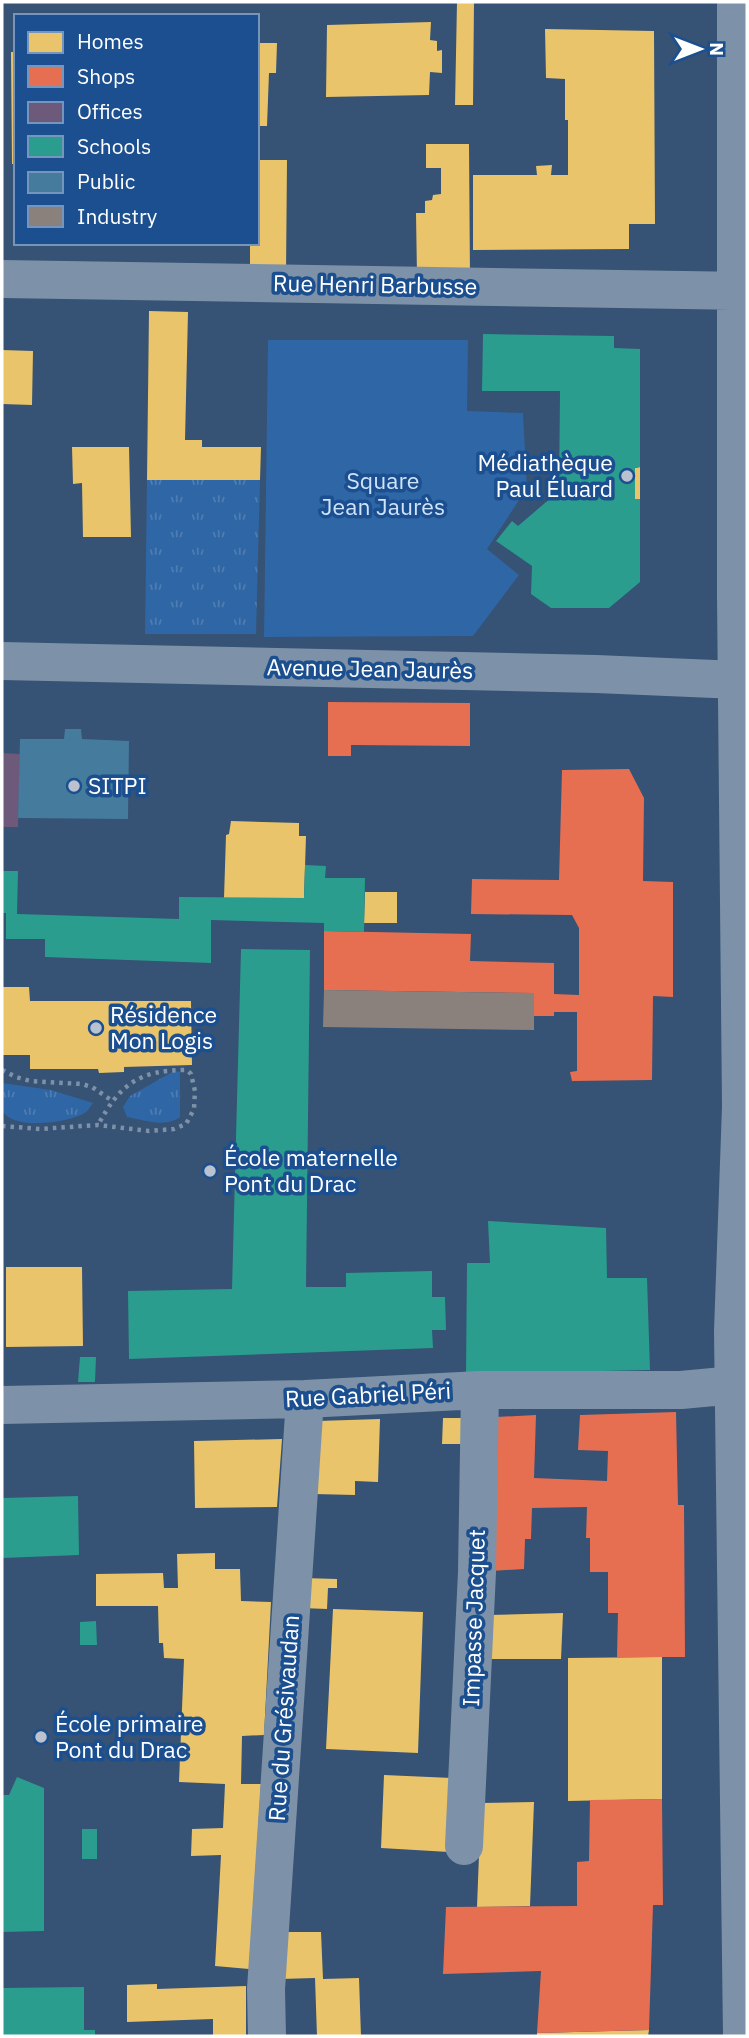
<svg xmlns="http://www.w3.org/2000/svg" width="749" height="2038" viewBox="0 0 749 2038" font-family="'IBM Plex Sans',sans-serif">
<style>
.grass{fill:url(#grass-tufts)}
.park{fill:#2f66a5}
.homes{fill:#e9c46a}
.shops{fill:#e76f51}
.offices{fill:#6d597a}
.schools{fill:#2a9d8f}
.public{fill:#457b9d}
.industry{fill:#8a817c}
.lines{fill:none;stroke-linecap:round;stroke-linejoin:round}
.path{stroke:#7d92a8;stroke-width:4.5;stroke-dasharray:3.5 5;stroke-linecap:butt}
.minor{stroke:#7d92a8;stroke-width:38}
.poi-dot{fill:#b9c2ce;stroke:#1b4f8f;stroke-width:2.5}
.labels{text-anchor:middle;stroke-width:7;stroke-linejoin:round;paint-order:stroke}
.street-label{font-size:23px;fill:#fff;stroke:#1b4f8f}
.poi-label{font-size:23px;fill:#fff;stroke:#1b4f8f;text-anchor:start}
.park-label{font-size:23px;fill:#cfe3fa;stroke:#1b4f8f}
</style>
<defs>
<pattern id="grass-tufts" width="24" height="20" patternUnits="userSpaceOnUse" patternTransform="scale(1.75)"><rect width="24" height="20" fill="#2f66a5"/><path d="M3 7l-1-3M5 7V3M7 7l1-3M15 17l-1-3M17 17v-4M19 17l1-3" fill="none" stroke="#4e7db2"/></pattern>
</defs>
<rect width="100%" height="100%" fill="#365274"/>
<path class="grass" d="M 147,480 L 260,480 L 256,634 L 145,634 Z
M 174,1071 L 180,1072 L 180,1117 C 165,1128 144,1120 127,1117 L 123,1107 L 130,1096 Z
M 2,1083 L 51,1090 L 93,1103 C 90,1106 89,1110 86,1112 C 71,1123 11,1131 2,1110 C 0,1103 2,1091 2,1083 Z"/>
<path class="park" d="M 268,340 L 468,340 L 467,411 L 523,413 L 527,488 L 487,549 L 519,575 L 473,636 L 264,637 Z"/>
<path class="homes" d="M 457,2 L 474,2 L 473,105 L 455,105 Z
M 431,22 L 430,40 L 437,41 L 437,51 L 442,50 L 442,73 L 430,72 L 429,95 L 326,97 L 327,25 Z
M 545,29 L 654,31 L 655,224 L 629,224 L 629,249 L 473,250 L 473,175 L 537,175 L 536,166 L 552,165 L 551,175 L 568,175 L 568,120 L 565,120 L 565,79 L 546,78 Z
M 257,43 L 277,43 L 276,73 L 269,73 L 267,126 L 257,126 Z
M 11,52 L 16,52 L 16,164 L 12,164 Z
M 426,144 L 469,144 L 470,277 L 417,276 L 416,213 L 425,213 L 425,201 L 432,200 L 433,195 L 441,194 L 441,168 L 426,168 Z
M 257,160 L 287,160 L 286,275 L 250,274 L 250,243 L 257,243 Z
M 149,311 L 188,312 L 185,440 L 202,440 L 202,447 L 261,447 L 260,480 L 147,480 Z
M 2,350 L 33,351 L 32,405 L 2,404 Z
M 72,447 L 129,447 L 131,537 L 83,537 L 82,483 L 73,484 Z
M 640,467 L 640,499 L 635,499 L 635,468 Z
M 231,821 L 299,823 L 299,836 L 306,836 L 304,898 L 224,898 L 226,835 L 229,834 Z
M 365,892 L 397,892 L 397,923 L 364,923 Z
M 2,987 L 29,987 L 30,1001 L 191,1001 L 192,1065 L 124,1067 L 124,1072 L 99,1073 L 98,1069 L 30,1069 L 30,1055 L 2,1055 Z
M 6,1267 L 82,1267 L 83,1346 L 6,1347 Z
M 443,1418 L 466,1418 L 465,1444 L 442,1444 Z
M 380,1419 L 378,1482 L 355,1481 L 355,1495 L 314,1494 L 317,1421 Z
M 282,1439 L 277,1507 L 195,1508 L 194,1441 Z
M 215,1553 L 215,1569 L 240,1569 L 241,1601 L 271,1602 L 264,1735 L 242,1736 L 241,1784 L 261,1784 L 249,1969 L 215,1966 L 221,1855 L 191,1856 L 192,1829 L 223,1828 L 225,1784 L 179,1782 L 184,1659 L 164,1658 L 163,1643 L 159,1643 L 158,1606 L 96,1606 L 96,1574 L 163,1573 L 164,1588 L 178,1588 L 177,1554 Z
M 303,1578 L 337,1579 L 337,1588 L 328,1588 L 327,1609 L 301,1608 Z
M 333,1609 L 423,1612 L 418,1753 L 326,1749 Z
M 563,1613 L 561,1659 L 487,1659 L 489,1615 Z
M 662,1657 L 662,1799 L 568,1801 L 568,1658 Z
M 384,1775 L 452,1778 L 449,1852 L 381,1848 Z
M 534,1802 L 530,1906 L 477,1907 L 481,1803 Z
M 283,1932 L 321,1932 L 323,1979 L 359,1978 L 361,2036 L 317,2036 L 315,1978 L 280,1979 Z
M 157,1984 L 157,1989 L 246,1986 L 246,2036 L 213,2036 L 213,2019 L 127,2022 L 127,1985 Z
M 649,2030 L 648,2036 L 537,2036 L 537,2033 Z"/>
<path class="shops" d="M 328,702 L 470,703 L 470,746 L 351,745 L 351,756 L 328,756 Z
M 629,769 L 644,798 L 643,881 L 673,882 L 673,997 L 653,996 L 652,1080 L 572,1081 L 570,1072 L 577,1071 L 577,1012 L 554,1012 L 554,1016 L 534,1016 L 534,993 L 324,990 L 324,931 L 471,934 L 470,961 L 554,963 L 554,994 L 579,995 L 579,928 L 572,915 L 471,914 L 472,879 L 559,880 L 562,770 Z
M 676,1412 L 678,1505 L 684,1505 L 685,1657 L 617,1657 L 618,1613 L 608,1613 L 608,1572 L 590,1572 L 590,1538 L 586,1538 L 587,1507 L 532,1508 L 531,1539 L 525,1539 L 524,1569 L 491,1571 L 496,1417 L 536,1415 L 534,1478 L 607,1481 L 608,1451 L 578,1450 L 580,1415 Z
M 662,1799 L 663,1905 L 653,1905 L 649,2030 L 537,2033 L 541,1971 L 443,1974 L 446,1907 L 577,1906 L 577,1862 L 589,1861 L 590,1800 Z"/>
<path class="offices" d="M 2,753 L 20,754 L 18,827 L 2,827 Z"/>
<path class="schools" d="M 483,334 L 614,336 L 614,348 L 640,349 L 640,467 L 635,468 L 635,499 L 640,499 L 640,582 L 609,608 L 551,608 L 531,594 L 532,566 L 496,541 L 512,521 L 518,526 L 559,491 L 560,391 L 482,391 Z
M 305,865 L 326,866 L 325,878 L 365,878 L 364,932 L 324,931 L 324,923 L 211,920 L 211,963 L 45,957 L 45,939 L 6,939 L 6,913 L 2,913 L 2,871 L 18,871 L 17,914 L 179,919 L 179,897 L 304,898 Z
M 241,949 L 310,950 L 306,1287 L 346,1287 L 346,1273 L 432,1271 L 432,1297 L 445,1297 L 446,1330 L 432,1330 L 433,1348 L 129,1359 L 128,1291 L 232,1289 Z
M 488,1221 L 606,1228 L 607,1278 L 647,1278 L 650,1370 L 466,1374 L 467,1263 L 490,1263 Z
M 80,1357 L 96,1357 L 95,1382 L 78,1382 Z
M 78,1496 L 79,1555 L 2,1558 L 2,1498 Z
M 96,1621 L 97,1645 L 80,1645 L 80,1622 Z
M 17,1777 L 44,1788 L 44,1931 L 2,1932 L 2,1795 L 9,1795 Z
M 82,1829 L 97,1829 L 97,1859 L 82,1859 Z
M 84,1987 L 84,2030 L 95,2030 L 95,2036 L 2,2036 L 2,1988 Z"/>
<path class="public" d="M 65,729 L 81,729 L 82,739 L 129,741 L 128,819 L 18,818 L 20,739 L 64,739 Z"/>
<path class="industry" d="M 324,990 L 534,993 L 534,1030 L 323,1027 Z"/>
<g class="lines">
<path class="path" d="M 2,1070 L 16,1077 L 30,1081 L 82,1084 L 92,1087 L 111,1100
M 2,1126 L 40,1129 L 98,1125 L 149,1131 L 174,1129 L 186,1124 L 194,1109 L 195,1091 L 191,1074 L 187,1070 C 139,1070 120,1084 98,1125"/>
<path class="minor" d="M 736,2 L 736,596 L 741,1107 L 733,1331 L 742,2036
M 2,279 L 747,291
M 2,661 L 596,674 L 738,680
M 2,1405 L 305,1399 L 480,1390 L 681,1390 L 735,1385 L 747,1387
M 464,1846 L 477,1572 L 480,1390
M 267,2036 L 266,1989 L 305,1399"/>
</g>
<g class="poi-dot">
<circle cx="627" cy="476" r="7"/>
<circle cx="74" cy="786" r="7"/>
<circle cx="96" cy="1028" r="7"/>
<circle cx="210" cy="1171" r="7"/>
<circle cx="41" cy="1737" r="7"/>
</g>
<g class="labels">
<g class="street-label">
<text transform="translate(375 285) rotate(1)" y="8">Rue Henri Barbusse</text>
<text transform="translate(370 669) rotate(1)" y="8">Avenue Jean Jaurès</text>
<text transform="translate(368 1395) rotate(-3)" y="8">Rue Gabriel Péri</text>
<text transform="translate(474 1618) rotate(-88)" y="8">Impasse Jacquet</text>
<text transform="translate(284 1718) rotate(-86)" y="8">Rue du Grésivaudan</text>
</g>
<g class="poi-label">
<text x="613" y="471" text-anchor="end">Médiathèque<tspan x="613" dy="26">Paul Éluard</tspan></text>
<text x="88" y="794">SITPI</text>
<text x="110" y="1023">Résidence<tspan x="110" dy="26">Mon Logis</tspan></text>
<text x="224" y="1166">École maternelle<tspan x="224" dy="26">Pont du Drac</tspan></text>
<text x="55" y="1732">École primaire<tspan x="55" dy="26">Pont du Drac</tspan></text>
</g>
<g class="park-label">
<text x="383" y="489">Square<tspan x="383" dy="26">Jean Jaurès</tspan></text>
</g>
</g>
<rect width="749" height="2038" fill="none" stroke="#ffffff" stroke-width="7"/>
<rect x="14" y="14" width="245" height="231" fill="#1b4f8f" stroke="#7695bc" stroke-width="2"/>
<rect x="28" y="32" width="35" height="21" fill="#e9c46a" stroke="#7695bc" stroke-width="2"/>
<text x="77" y="49" font-size="21" fill="#ffffff">Homes</text>
<rect x="28" y="66" width="35" height="21" fill="#e76f51" stroke="#7695bc" stroke-width="2"/>
<text x="77" y="84" font-size="21" fill="#ffffff">Shops</text>
<rect x="28" y="102" width="35" height="21" fill="#6d597a" stroke="#7695bc" stroke-width="2"/>
<text x="77" y="119" font-size="21" fill="#ffffff">Offices</text>
<rect x="28" y="136" width="35" height="21" fill="#2a9d8f" stroke="#7695bc" stroke-width="2"/>
<text x="77" y="154" font-size="21" fill="#ffffff">Schools</text>
<rect x="28" y="172" width="35" height="21" fill="#457b9d" stroke="#7695bc" stroke-width="2"/>
<text x="77" y="189" font-size="21" fill="#ffffff">Public</text>
<rect x="28" y="206" width="35" height="21" fill="#8a817c" stroke="#7695bc" stroke-width="2"/>
<text x="77" y="224" font-size="21" fill="#ffffff">Industry</text>
<g transform="translate(700 49) rotate(90)" stroke="#1b4f8f" stroke-width="5" paint-order="stroke">
<path d="M0-5L12 26L0 18L-12 26Z" fill="#ffffff"/>
<text y="-10" font-size="19" font-weight="bold" text-anchor="middle" fill="#ffffff">N</text>
</g>
</svg>
